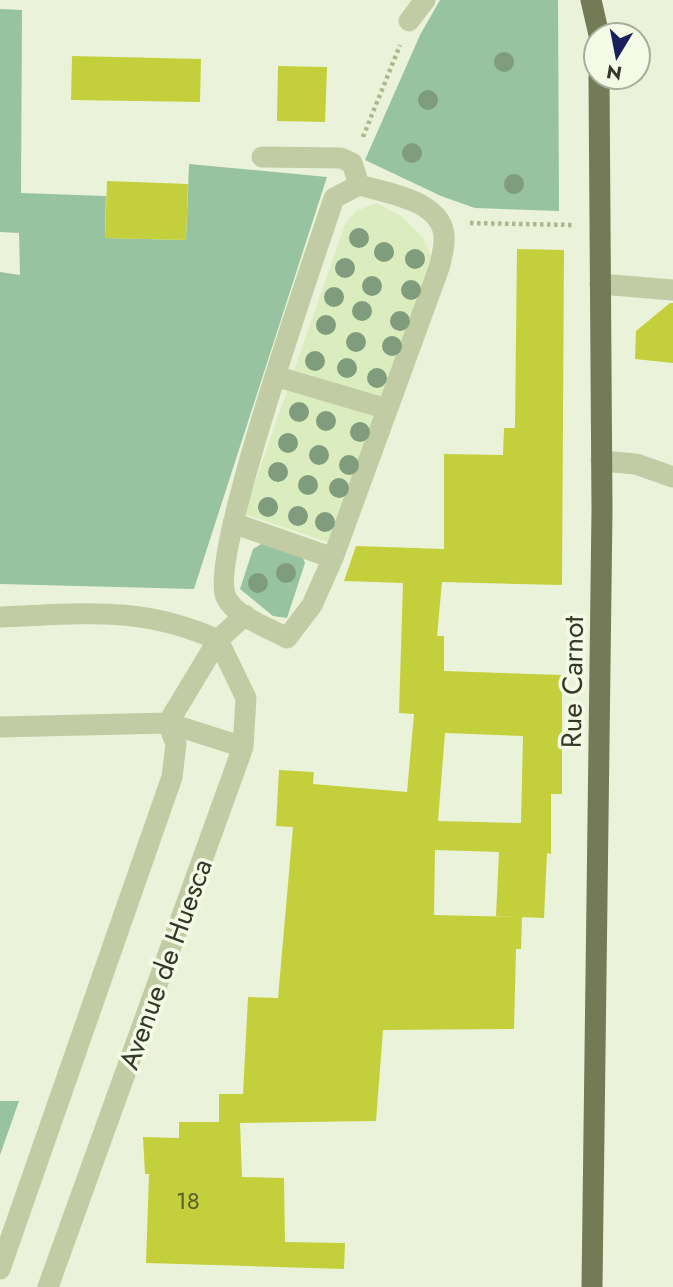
<svg xmlns="http://www.w3.org/2000/svg" width="673" height="1287" viewBox="0 0 673 1287" font-family="Jost,sans-serif">
<style>
.green{fill:#98c3a0}
.plaza{fill:#dbedbf}
.building{fill:#c4cf3c;fill-rule:evenodd}
.lines{fill:none;stroke-linecap:round;stroke-linejoin:round}
.path{stroke:#adb88f;stroke-width:4.5;stroke-dasharray:3.5 3.5;stroke-linecap:butt}
.minor{stroke:#c1cca5;stroke-width:21}
.major{stroke:#747a56;stroke-width:21}
.tree{fill:#7f9d7d}
.labels{text-anchor:middle;stroke-width:7;stroke-linejoin:round;paint-order:stroke}
.number-label{font-size:24px;fill:#595d2c}
.street-label{font-size:28px;fill:#353727;stroke:#f3fbe6}
</style>
<rect width="100%" height="100%" fill="#eaf3d9"/>
<path class="green" d="M 440,0 L 558,0 L 559,211 L 475,208 L 441,196 L 365,160 L 420,35 Z
M 0,9 L 22,10 L 21,193 L 106,196 L 105,238 L 186,240 L 189,164 L 327,177 L 194,589 L 0,584 L 0,272 L 20,275 L 19,233 L 0,232 Z
M 261,544 L 300,551 L 305,563 L 287,618 L 273,616 L 240,589 L 253,549 Z
M 0,1101 L 19,1101 L 0,1155 Z"/>
<path class="plaza" d="M 376,203 L 401,216 L 422,237 L 433,259 L 330,543 L 244,514 L 345,224 L 356,211 Z"/>
<path class="building" d="M 72,56 L 201,59 L 200,102 L 71,100 Z
M 278,66 L 327,67 L 325,122 L 277,121 Z
M 107,181 L 188,184 L 186,240 L 105,238 Z
M 517,249 L 564,250 L 562,585 L 442,582 L 437,636 L 444,636 L 444,671 L 562,675 L 562,794 L 551,794 L 551,854 L 547,853 L 544,918 L 496,916 L 499,852 L 435,850 L 434,915 L 522,917 L 521,949 L 516,949 L 514,1029 L 383,1030 L 376,1121 L 240,1123 L 242,1177 L 284,1178 L 285,1242 L 345,1243 L 344,1269 L 146,1263 L 149,1174 L 145,1174 L 143,1137 L 179,1138 L 179,1122 L 219,1122 L 219,1094 L 243,1094 L 248,997 L 278,998 L 293,827 L 276,826 L 279,770 L 314,772 L 313,784 L 407,792 L 414,714 L 399,713 L 403,583 L 344,581 L 356,546 L 444,549 L 444,454 L 503,455 L 504,428 L 515,428 ZM 445,733 L 523,736 L 521,823 L 438,821 Z
M 670,303 L 673,303 L 673,363 L 635,359 L 636,331 Z"/>
<g class="lines">
<path class="path" d="M 363,137 L 400,45
M 470,223 L 573,225"/>
<path class="minor" d="M 409,21 L 425,0
M 262,157 L 341,158 L 352,163 L 359,185
M 359,185 C 387,193 447,201 444,241 C 444,250 441,260 439,268 L 333,558 L 312,605 L 287,638 C 269,628 234,616 226,597 C 208,558 315,256 334,198 Z
M 600,284 L 673,290
M 275,376 L 387,409
M 601,461 L 636,464 L 673,477
M 233,523 L 333,558
M 0,617 C 82,614 141,605 218,640
M 168,723 L 218,640 L 245,615
M 0,727 L 168,723 L 243,747
M 0,1269 L 172,777 L 176,744 L 168,723
M 48,1287 L 243,747 L 246,698 L 218,640"/>
<path class="major" d="M 591,0 L 599,35
M 592,1287 L 602,510 L 599,77"/>
</g>
<g class="tree">
<circle cx="504" cy="62" r="10"/>
<circle cx="428" cy="100" r="10"/>
<circle cx="412" cy="153" r="10"/>
<circle cx="514" cy="184" r="10"/>
<circle cx="359" cy="238" r="10"/>
<circle cx="384" cy="252" r="10"/>
<circle cx="415" cy="259" r="10"/>
<circle cx="345" cy="268" r="10"/>
<circle cx="372" cy="286" r="10"/>
<circle cx="411" cy="290" r="10"/>
<circle cx="334" cy="297" r="10"/>
<circle cx="362" cy="311" r="10"/>
<circle cx="400" cy="321" r="10"/>
<circle cx="326" cy="325" r="10"/>
<circle cx="356" cy="342" r="10"/>
<circle cx="392" cy="346" r="10"/>
<circle cx="315" cy="361" r="10"/>
<circle cx="347" cy="368" r="10"/>
<circle cx="377" cy="378" r="10"/>
<circle cx="299" cy="412" r="10"/>
<circle cx="326" cy="421" r="10"/>
<circle cx="360" cy="432" r="10"/>
<circle cx="288" cy="443" r="10"/>
<circle cx="319" cy="455" r="10"/>
<circle cx="349" cy="465" r="10"/>
<circle cx="278" cy="472" r="10"/>
<circle cx="308" cy="485" r="10"/>
<circle cx="339" cy="488" r="10"/>
<circle cx="268" cy="507" r="10"/>
<circle cx="298" cy="516" r="10"/>
<circle cx="325" cy="522" r="10"/>
<circle cx="286" cy="573" r="10"/>
<circle cx="258" cy="583" r="10"/>
</g>
<g class="labels">
<g class="number-label">
<text x="188" y="1209">18</text>
</g>
<g class="street-label">
<text transform="translate(572 682) rotate(-89)" y="10">Rue Carnot</text>
<text transform="translate(165 964) rotate(-70)" y="10">Avenue de Huesca</text>
</g>
</g>
<g transform="translate(617 56) rotate(190)"><circle r="33" fill="#f3fbe6" stroke="#a7ad9a" stroke-width="2"/>
<path d="M0-5L12 26L0 18L-12 26Z" fill="#19205c"/>
<text y="-10" font-size="19" font-weight="bold" text-anchor="middle" fill="#353727">N</text>
</g>
</svg>
